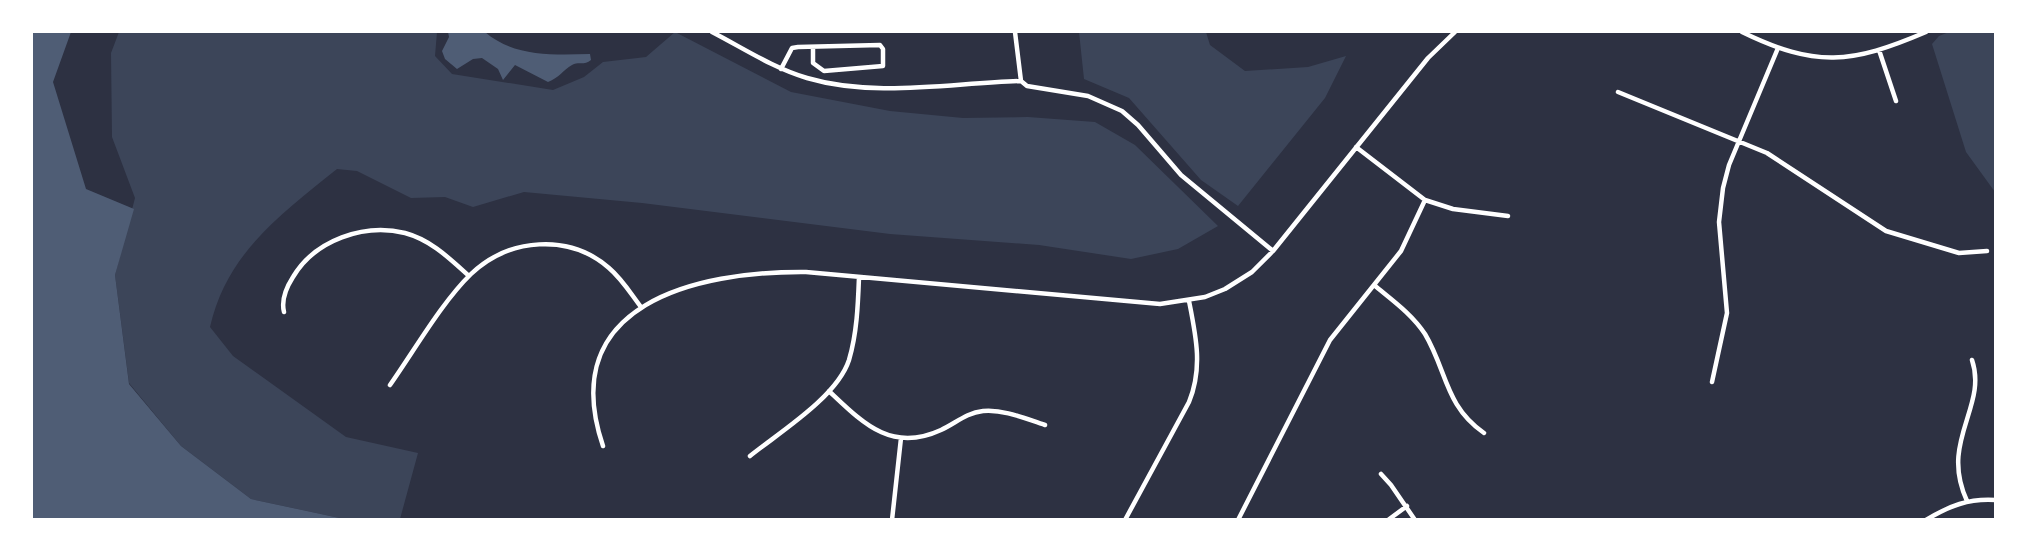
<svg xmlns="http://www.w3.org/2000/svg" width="2027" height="551" viewBox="0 0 2027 551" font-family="Arial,sans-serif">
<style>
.green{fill:#3c4559}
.water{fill:#4f5d75}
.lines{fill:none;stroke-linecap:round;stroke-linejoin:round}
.minor{stroke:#fff;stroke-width:4.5}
</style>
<rect width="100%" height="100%" fill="#2d3142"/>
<path class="green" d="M 119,32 L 437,32 L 435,56 L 452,74 L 553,90 L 584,77 L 603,62 L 646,57 L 675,32 L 791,92 L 890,111 L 963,118 L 1028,117 L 1095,122 L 1135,145 L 1218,226 L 1178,249 L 1131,259 L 1039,245 L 890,234 L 642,203 L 524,192 L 473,207 L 445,197 L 411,198 L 357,171 L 337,169 C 280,215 227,253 210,327 L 233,356 L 346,437 L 418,453 L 400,519 L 344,519 L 251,499 L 181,446 L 129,383 L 115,275 L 135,198 L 112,137 L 111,53 Z
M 1079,32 L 1206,32 L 1210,45 L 1245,71 L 1308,67 L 1346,56 L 1325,98 L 1238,206 L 1201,180 L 1129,98 L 1084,79 Z
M 1949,32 L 1995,32 L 1995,192 L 1966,152 L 1932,44 L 1939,36 Z"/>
<path class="water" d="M 32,32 L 71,32 L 53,82 L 86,189 L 134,209 L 115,275 L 129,384 L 181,446 L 251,499 L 344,519 L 32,519 Z
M 448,32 L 485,32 C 514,57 553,55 590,54 L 591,60 C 584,66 579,61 572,65 C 563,70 559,78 548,82 L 515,65 L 503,80 L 498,69 L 482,58 L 473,59 L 457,69 L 445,59 L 442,51 L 449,37 Z"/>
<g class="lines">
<path class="minor" d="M 712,32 C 743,48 773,68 807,78 C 875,98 950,83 1021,81
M 1015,32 L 1021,81
M 1742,32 C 1816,68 1851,64 1926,32
M 1879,50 L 1896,101
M 781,69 L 792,48 L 798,47 L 880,45 L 883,49 L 883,66 L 824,71 L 813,63 L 813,49
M 1021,81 L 1027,86 L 1088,96 L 1122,111 L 1138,125 L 1181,175 L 1273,251
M 1618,92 L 1767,153 L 1886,231 L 1959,253 L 1987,251
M 1356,147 L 1425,200 L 1453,209 L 1508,216
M 1374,285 C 1392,300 1412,314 1425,334 C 1447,371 1445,406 1484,433
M 284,312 C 281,300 286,288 293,277 C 315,240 364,223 405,233 C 431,240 449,258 469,276
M 1712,382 L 1727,313 L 1719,222 L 1723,188 L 1729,165 L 1778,48
M 390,385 C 414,351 442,302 471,274 C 509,238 569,233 609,268 C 622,279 631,294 641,307
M 829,391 C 863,423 891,453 941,430 C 956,423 966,413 983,411 C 1004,409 1026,419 1045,425
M 603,446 C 555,304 696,271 806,272 L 1160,304 L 1205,297 L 1225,289 L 1252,272 L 1273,251 L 1428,58 L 1455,32
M 750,456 C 780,432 837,397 849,360 C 857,333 858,304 859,277
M 1381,474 L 1391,485 L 1415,520
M 1967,501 C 1939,441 1988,407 1972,360
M 892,520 L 901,438
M 1125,520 L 1189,402 C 1203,368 1196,336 1189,301
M 1238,520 L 1330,340 L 1401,251 L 1425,200
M 1388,520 L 1407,506
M 1926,520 C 1949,506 1969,498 1996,500"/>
</g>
<rect width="2027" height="551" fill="none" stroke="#ffffff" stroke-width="66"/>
</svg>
